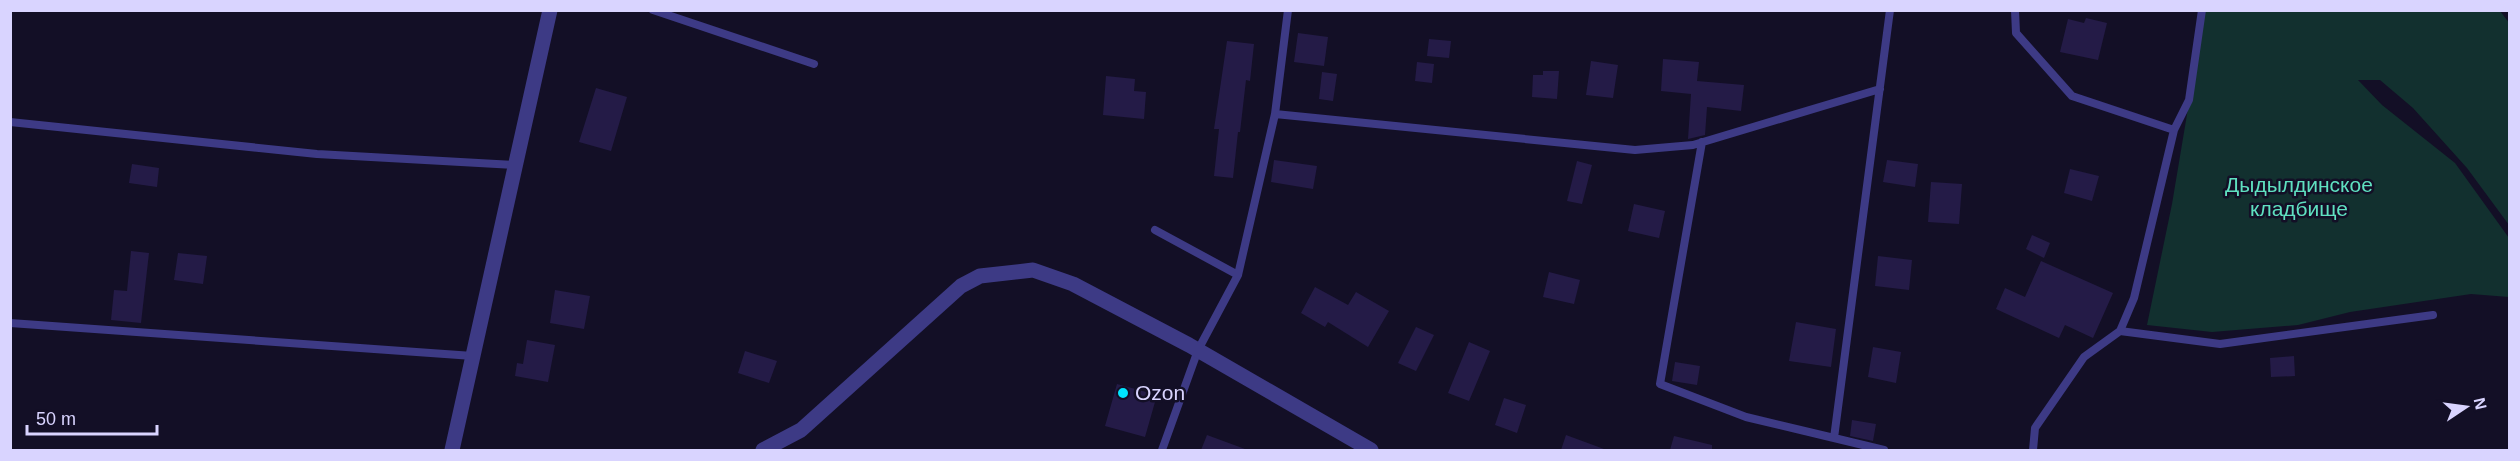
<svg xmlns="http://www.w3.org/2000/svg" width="2520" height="461" viewBox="0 0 2520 461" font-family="Helvetica,sans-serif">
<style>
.green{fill:#12302f}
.building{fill:#241b47}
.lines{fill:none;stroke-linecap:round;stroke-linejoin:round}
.lane{stroke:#3d3a85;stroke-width:8}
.street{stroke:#3d3a85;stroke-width:15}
.poi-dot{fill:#00e5ff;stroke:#130f26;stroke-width:2}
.labels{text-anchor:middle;stroke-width:5;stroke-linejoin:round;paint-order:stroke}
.park-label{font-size:21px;fill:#5fe0c0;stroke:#130f26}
.poi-label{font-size:21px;fill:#d9d4ff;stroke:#130f26;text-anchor:start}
</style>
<rect width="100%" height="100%" fill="#130f26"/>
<path class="green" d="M 2207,11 L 2500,11 L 2510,24 L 2509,225 L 2467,168 L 2413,108 L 2380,80 L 2358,80 L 2382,105 L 2455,163 L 2509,238 L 2509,297 L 2471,294 L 2350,312 L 2298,325 L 2212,332 L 2147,325 L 2172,204 L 2204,13 Z"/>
<path class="building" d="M 2086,18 L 2107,23 L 2098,60 L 2060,52 L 2068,19 L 2084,23 Z
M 1298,33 L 1328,37 L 1324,66 L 1294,62 Z
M 1429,39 L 1451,41 L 1449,58 L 1427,56 Z
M 1227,41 L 1254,44 L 1250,81 L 1246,80 L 1240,132 L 1238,132 L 1233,178 L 1214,176 L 1219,129 L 1214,129 Z
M 1663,59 L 1699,62 L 1697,81 L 1744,85 L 1741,111 L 1707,107 L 1705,135 L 1688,139 L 1691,94 L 1661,91 Z
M 1591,61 L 1618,65 L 1613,98 L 1586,95 Z
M 1417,62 L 1434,64 L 1432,83 L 1415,81 Z
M 1543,71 L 1559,71 L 1557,99 L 1532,97 L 1533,75 L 1543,75 Z
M 1322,72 L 1337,74 L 1333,101 L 1319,99 Z
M 1106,76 L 1135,79 L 1134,91 L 1146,92 L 1144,119 L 1103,115 Z
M 596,88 L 627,97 L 611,151 L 579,142 Z
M 1274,160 L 1317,166 L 1313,189 L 1271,182 Z
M 1887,160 L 1918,164 L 1915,187 L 1883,182 Z
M 1577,161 L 1592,165 L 1582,204 L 1567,201 Z
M 132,164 L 159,168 L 157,187 L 129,183 Z
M 2070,169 L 2099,176 L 2092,201 L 2064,193 Z
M 1931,182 L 1962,184 L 1959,224 L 1928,222 Z
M 1634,204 L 1665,211 L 1659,238 L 1628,231 Z
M 2032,235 L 2050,243 L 2044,258 L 2026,249 Z
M 131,251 L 149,253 L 141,323 L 111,320 L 114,290 L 127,291 Z
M 178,253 L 207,256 L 203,284 L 174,280 Z
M 1878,256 L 1912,260 L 1909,290 L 1875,286 Z
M 2041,261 L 2113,293 L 2093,338 L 2065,325 L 2059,338 L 1996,309 L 2005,288 L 2025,297 Z
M 1549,272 L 1580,280 L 1574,304 L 1543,297 Z
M 1315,287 L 1348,305 L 1356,292 L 1389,311 L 1368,347 L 1328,322 L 1325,327 L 1301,313 Z
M 555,290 L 590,296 L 584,329 L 550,323 Z
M 1796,322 L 1836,329 L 1831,367 L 1789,361 Z
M 1416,327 L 1434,335 L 1416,371 L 1398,363 Z
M 527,340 L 555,345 L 548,382 L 515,376 L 517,363 L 523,364 Z
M 1469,342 L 1490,351 L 1469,401 L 1448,393 Z
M 1873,347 L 1901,352 L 1896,383 L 1868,377 Z
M 745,351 L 777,361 L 769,383 L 738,373 Z
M 2294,356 L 2295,376 L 2271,377 L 2270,358 Z
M 1675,362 L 1700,366 L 1697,385 L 1672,381 Z
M 1117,384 L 1157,395 L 1145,437 L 1105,426 Z
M 1504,398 L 1526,405 L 1517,433 L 1495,425 Z
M 1852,420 L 1876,424 L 1873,441 L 1850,436 Z
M 1207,435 L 1245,449 L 1245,450 L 1201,450 Z
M 1566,435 L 1604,449 L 1603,450 L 1561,450 Z
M 1674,436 L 1712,445 L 1712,450 L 1670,450 Z"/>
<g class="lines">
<path class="lane" d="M 653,10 L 814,64
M 2015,10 L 2016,33 L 2072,96 L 2174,130 L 2134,298 L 2120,331 L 2084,357 L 2035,428 L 2033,450
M 1275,114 L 1635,150 L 1693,145 L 1880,89
M 10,122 L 317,154 L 516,165
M 2174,130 L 2189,100 L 2202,10
M 1702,142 L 1660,384 L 1746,417 L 1834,438
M 1155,230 L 1238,275
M 10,323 L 473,356
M 2120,331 L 2220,344 L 2433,315
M 1162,450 L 1198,350 L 1238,275 L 1275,114 L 1288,10
M 1884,450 L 1834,438 L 1890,10"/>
<path class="street" d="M 452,450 L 550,10
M 763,450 L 801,430 L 961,286 L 980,276 L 1033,270 L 1073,284 L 1189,345 L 1371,450"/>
</g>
<circle class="poi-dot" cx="1123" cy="393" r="6"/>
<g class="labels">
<g class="park-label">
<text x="2299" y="192">Дыдылдинское<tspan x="2299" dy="24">кладбище</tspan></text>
</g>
<g class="poi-label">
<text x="1135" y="400">Ozon</text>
</g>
</g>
<rect width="2520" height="461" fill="none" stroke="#d9d4ff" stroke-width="24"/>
<g transform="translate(2466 407) rotate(77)" stroke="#130f26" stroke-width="4.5" paint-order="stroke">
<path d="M0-4.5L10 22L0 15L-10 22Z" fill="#d9d4ff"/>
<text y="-9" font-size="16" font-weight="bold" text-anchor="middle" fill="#d9d4ff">N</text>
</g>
<path d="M27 425v9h130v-9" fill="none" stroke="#d9d4ff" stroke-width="3"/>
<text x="36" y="425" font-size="18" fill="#d9d4ff" stroke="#130f26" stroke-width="4.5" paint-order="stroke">50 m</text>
</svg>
